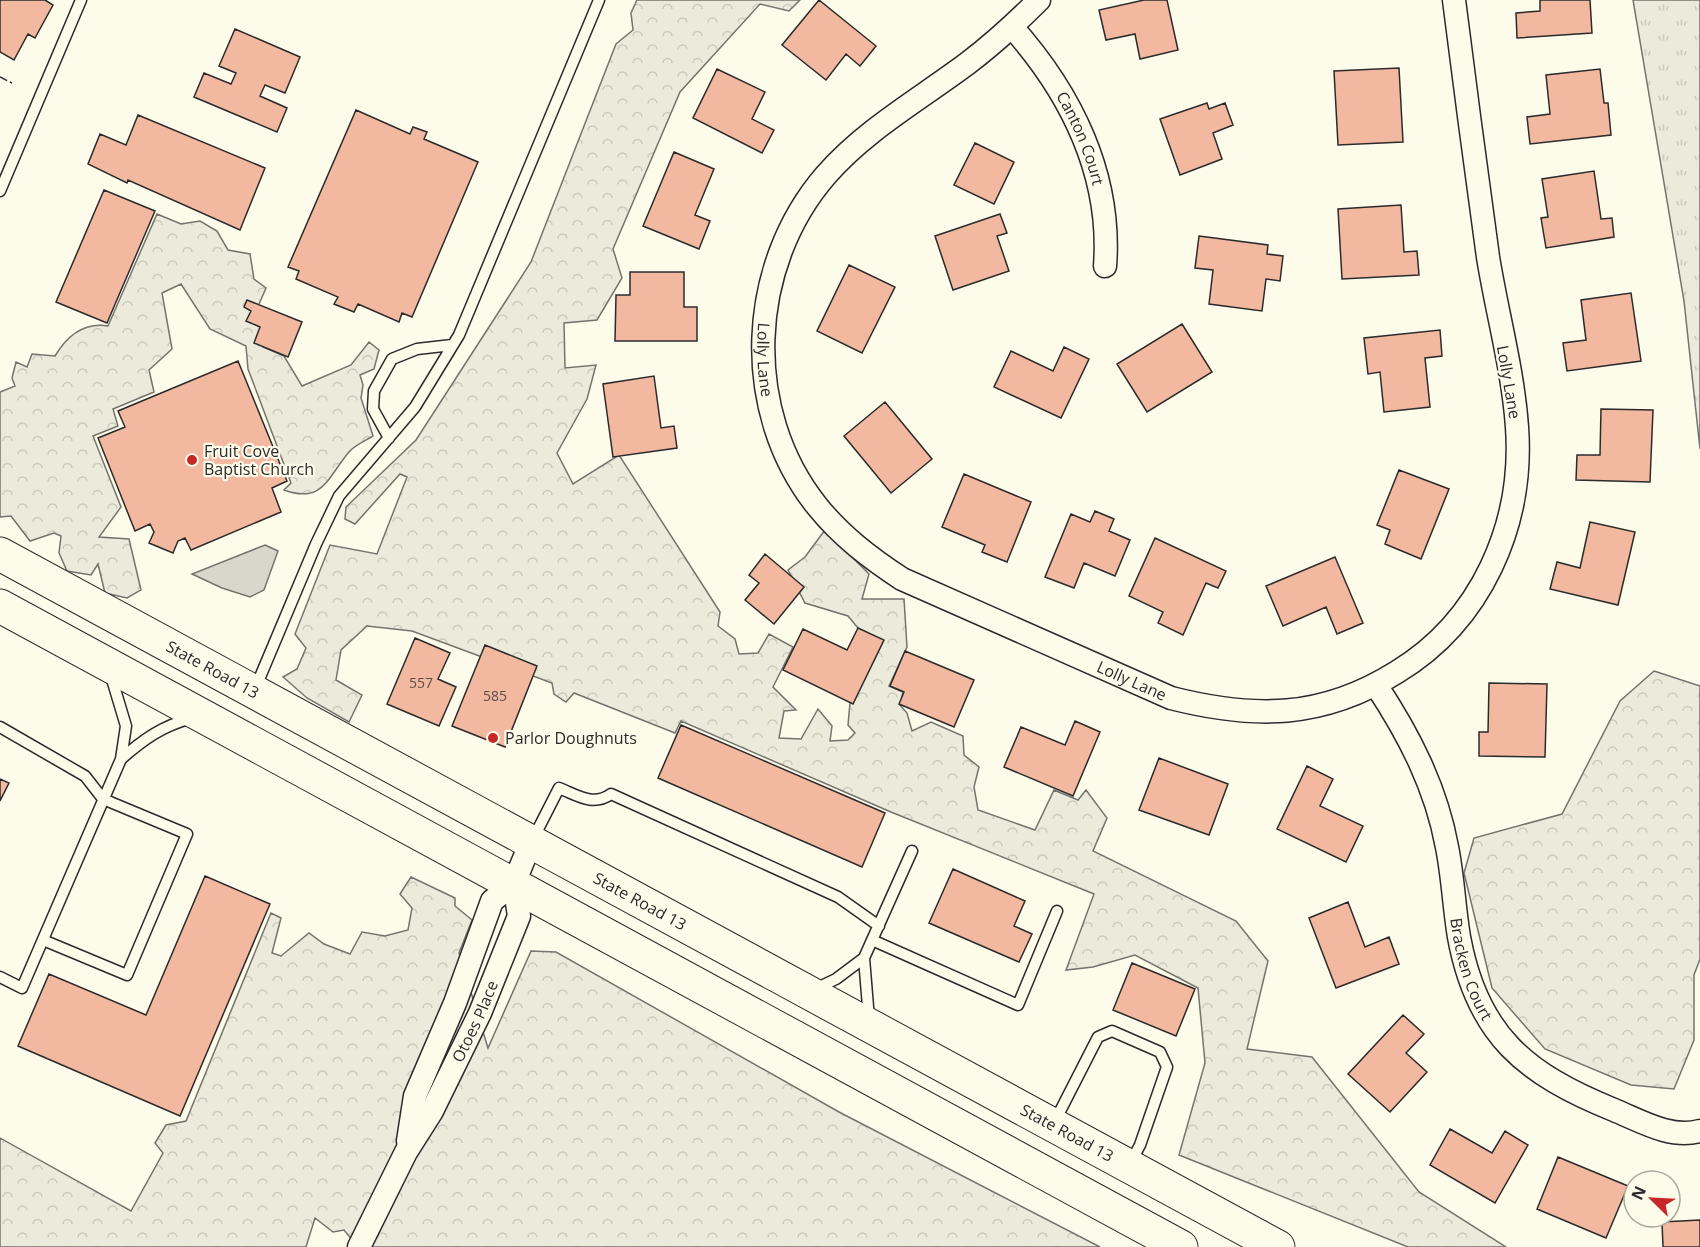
<svg xmlns="http://www.w3.org/2000/svg" width="1700" height="1247" viewBox="0 0 1700 1247" font-family="'Open Sans',sans-serif">
<style>
.grass{fill:url(#grass-tufts);stroke:#74746e;stroke-width:1.5}
.forest{fill:url(#forest-crowns);stroke:#74746e;stroke-width:1.5}
.water{fill:#d8d7c9;stroke:#74746e;stroke-width:1.5}
.building{fill:#f2b8a0;stroke:#2b2b2b;stroke-width:1.5}
.lines{fill:none;stroke-linecap:round;stroke-linejoin:round}
.service-casing{stroke:#2b2b2b;stroke-width:13}
.minor-casing{stroke:#2b2b2b;stroke-width:25}
.primary-casing{stroke:#2b2b2b;stroke-width:35}
.service{stroke:#fdfbea;stroke-width:10}
.minor{stroke:#fdfbea;stroke-width:22}
.primary{stroke:#fdfbea;stroke-width:33}
.fence{stroke:#2b2b2b;stroke-width:1.5;stroke-dasharray:8 3;stroke-linecap:butt}
.poi-dot{fill:#c62828;stroke:#fdfbea;stroke-width:2}
.labels{text-anchor:middle;stroke-width:4.5;stroke-linejoin:round;paint-order:stroke}
.number-label{font-size:14px;fill:#5d4e48}
.street-label{font-size:16px;fill:#2b2b2b;stroke:#fdfbea}
.poi-label{font-size:16px;fill:#2b2b2b;stroke:#fdfbea;text-anchor:start}
</style>
<defs>
<pattern id="grass-tufts" width="24" height="20" patternUnits="userSpaceOnUse" patternTransform="scale(1.5)"><rect width="24" height="20" fill="#ecebdb"/><path d="M3 7l-1-3M5 7V3M7 7l1-3M15 17l-1-3M17 17v-4M19 17l1-3" fill="none" stroke="#cbcabc"/></pattern>
<pattern id="forest-crowns" width="20" height="18" patternUnits="userSpaceOnUse" patternTransform="scale(1.5)"><rect width="20" height="18" fill="#ecebdb"/><path d="M2 6a3 3 0 1 1 6 0M12 15a3 3 0 1 1 6 0" fill="none" stroke="#cbcabc"/></pattern>
</defs>
<rect width="100%" height="100%" fill="#fdfbea"/>
<path class="grass" d="M 1633,0 L 1700,0 L 1700,449 L 1684,301 Z"/>
<path class="forest" d="M 637,0 L 800,0 L 789,11 L 760,4 L 680,92 L 613,249 L 622,278 L 597,320 L 564,323 L 565,368 L 596,365 L 587,399 L 557,453 L 573,484 L 619,455 L 720,612 L 718,626 L 735,639 L 739,654 L 758,653 L 769,634 L 793,647 L 773,687 L 796,710 L 784,711 L 779,738 L 801,739 L 818,709 L 832,726 L 830,741 L 848,740 L 855,733 L 848,725 L 851,691 L 863,634 L 848,616 L 805,603 L 788,570 L 805,557 L 825,530 L 869,574 L 862,599 L 904,599 L 907,647 L 889,686 L 903,692 L 900,705 L 907,713 L 912,731 L 931,722 L 963,736 L 964,755 L 979,767 L 974,787 L 978,810 L 1035,830 L 1054,790 L 1078,800 L 1086,790 L 1107,818 L 1093,851 L 1236,921 L 1268,961 L 1247,1049 L 1312,1057 L 1419,1192 L 1506,1247 L 1408,1247 L 1179,1155 L 1205,1063 L 1198,988 L 1135,955 L 1093,967 L 1066,970 L 1094,894 L 891,812 L 681,721 L 675,733 L 574,693 L 566,702 L 554,694 L 552,683 L 412,631 L 367,626 L 341,650 L 336,680 L 362,695 L 349,722 L 307,698 L 283,677 L 297,669 L 306,648 L 295,634 L 330,545 L 377,554 L 407,477 L 400,474 L 355,524 L 345,519 L 346,507 L 416,440 L 531,262 L 616,44 L 633,30 L 631,13 Z
M 157,214 L 181,224 L 200,221 L 217,231 L 228,250 L 250,254 L 254,279 L 266,288 L 256,311 L 268,324 L 263,347 L 284,356 L 302,386 L 351,365 L 369,342 L 379,350 L 374,369 L 360,375 L 363,385 L 361,398 L 373,436 C 365,441 355,445 349,452 C 327,478 323,504 284,490 L 291,483 L 248,369 L 246,346 L 210,329 L 181,284 L 162,293 L 172,349 L 149,370 L 154,392 L 113,409 L 118,426 L 93,436 L 121,507 L 99,537 L 129,539 L 141,590 L 127,598 L 105,593 L 98,564 L 91,575 L 67,571 L 59,553 L 61,536 L 54,533 L 30,541 L 11,516 L 0,517 L 0,392 L 15,386 L 12,378 L 16,362 L 27,367 L 32,354 L 55,356 C 67,336 84,322 108,326 Z
M 1654,671 L 1700,686 L 1700,959 L 1694,975 L 1694,1040 L 1674,1089 L 1631,1085 L 1545,1049 L 1492,988 L 1464,873 L 1474,838 L 1562,814 L 1620,701 Z
M 411,877 L 455,898 L 455,906 L 472,920 L 459,953 L 488,1048 L 531,951 L 556,952 L 839,1112 L 1100,1247 L 358,1247 L 344,1230 L 333,1232 L 315,1218 L 306,1247 L 0,1247 L 0,1138 L 131,1211 L 163,1153 L 155,1143 L 166,1125 L 186,1121 L 271,913 L 281,918 L 272,953 L 281,956 L 309,933 L 324,944 L 350,954 L 362,932 L 385,936 L 408,930 L 412,908 L 400,894 Z"/>
<path class="water" d="M 265,545 L 278,551 L 264,590 L 250,597 L 222,588 L 192,574 Z"/>
<path class="building" d="M 0,0 L 45,0 L 53,5 L 35,38 L 28,34 L 14,60 L 0,52 Z
M 819,0 L 876,46 L 860,66 L 846,54 L 826,80 L 782,45 Z
M 1144,0 L 1167,0 L 1178,50 L 1140,59 L 1135,34 L 1106,40 L 1099,10 Z
M 1540,0 L 1590,0 L 1592,33 L 1517,38 L 1516,13 L 1540,11 Z
M 235,29 L 300,57 L 285,93 L 265,85 L 260,96 L 287,108 L 277,132 L 194,97 L 204,73 L 231,84 L 236,73 L 219,66 Z
M 1399,68 L 1403,142 L 1338,145 L 1334,71 Z
M 717,69 L 765,92 L 752,119 L 774,130 L 762,153 L 693,118 Z
M 1600,69 L 1604,103 L 1608,103 L 1611,135 L 1530,144 L 1527,117 L 1550,114 L 1546,75 Z
M 1207,103 L 1209,109 L 1225,103 L 1233,125 L 1213,133 L 1222,159 L 1180,175 L 1160,119 Z
M 356,110 L 410,134 L 413,127 L 427,132 L 424,139 L 478,162 L 412,317 L 402,313 L 399,322 L 358,304 L 354,312 L 334,304 L 338,297 L 296,279 L 299,271 L 288,267 Z
M 138,115 L 265,168 L 240,230 L 128,180 L 127,183 L 88,164 L 100,134 L 126,145 Z
M 975,143 L 1014,162 L 994,204 L 954,185 Z
M 674,152 L 714,169 L 695,215 L 710,221 L 699,249 L 643,226 Z
M 1594,171 L 1601,219 L 1612,218 L 1614,237 L 1546,248 L 1541,218 L 1548,217 L 1542,179 Z
M 104,190 L 155,211 L 107,323 L 56,302 Z
M 1401,205 L 1404,252 L 1417,251 L 1419,275 L 1342,279 L 1338,209 Z
M 1000,214 L 1007,233 L 997,236 L 1009,271 L 953,290 L 935,236 Z
M 1199,236 L 1268,245 L 1267,254 L 1283,256 L 1280,281 L 1266,279 L 1262,311 L 1209,304 L 1213,270 L 1195,268 Z
M 849,265 L 895,287 L 862,353 L 817,331 Z
M 630,272 L 684,272 L 684,307 L 697,307 L 697,341 L 615,341 L 616,295 L 630,295 Z
M 1631,293 L 1641,361 L 1567,371 L 1563,343 L 1586,340 L 1581,300 Z
M 247,300 L 302,322 L 288,357 L 254,343 L 260,327 L 246,321 L 251,311 L 244,307 Z
M 1182,324 L 1212,372 L 1147,412 L 1117,364 Z
M 1440,330 L 1442,356 L 1425,358 L 1430,407 L 1384,412 L 1380,372 L 1368,374 L 1364,338 Z
M 1064,347 L 1089,359 L 1061,418 L 994,387 L 1011,351 L 1053,371 Z
M 238,361 L 287,481 L 272,488 L 281,512 L 191,550 L 185,538 L 178,541 L 173,553 L 149,543 L 154,532 L 150,524 L 135,531 L 98,438 L 125,427 L 118,411 Z
M 654,376 L 661,428 L 674,426 L 677,448 L 613,457 L 603,384 Z
M 885,402 L 932,459 L 891,493 L 844,436 Z
M 1601,409 L 1653,410 L 1650,482 L 1576,480 L 1577,455 L 1600,455 Z
M 1399,470 L 1449,489 L 1421,559 L 1385,544 L 1390,530 L 1377,525 Z
M 964,474 L 1031,502 L 1007,562 L 982,552 L 985,545 L 942,527 Z
M 1095,511 L 1114,519 L 1109,531 L 1130,540 L 1115,576 L 1084,563 L 1074,588 L 1045,577 L 1071,514 L 1090,522 Z
M 1590,522 L 1635,532 L 1618,605 L 1550,589 L 1557,562 L 1580,568 Z
M 1155,538 L 1226,571 L 1218,588 L 1206,583 L 1183,635 L 1158,623 L 1163,612 L 1129,596 Z
M 765,554 L 804,587 L 774,624 L 745,600 L 759,583 L 749,575 Z
M 1335,557 L 1363,623 L 1337,634 L 1326,607 L 1283,626 L 1266,586 Z
M 858,628 L 884,640 L 853,704 L 783,670 L 803,629 L 847,650 Z
M 415,638 L 450,653 L 438,679 L 456,687 L 439,726 L 387,704 Z
M 485,645 L 537,666 L 505,747 L 452,726 Z
M 905,651 L 974,680 L 954,727 L 899,704 L 904,692 L 890,686 Z
M 1489,683 L 1547,684 L 1545,757 L 1479,756 L 1479,732 L 1488,732 Z
M 1075,721 L 1100,732 L 1073,796 L 1004,767 L 1021,727 L 1065,745 Z
M 681,725 L 885,813 L 862,867 L 658,778 Z
M 1159,758 L 1228,784 L 1209,835 L 1139,810 Z
M 1307,766 L 1333,779 L 1320,806 L 1363,826 L 1346,862 L 1277,829 Z
M 0,779 L 9,783 L 0,801 Z
M 953,869 L 1025,901 L 1014,926 L 1032,934 L 1019,962 L 929,923 Z
M 205,876 L 270,904 L 180,1116 L 18,1046 L 49,974 L 146,1015 Z
M 1348,902 L 1365,947 L 1389,937 L 1399,964 L 1336,988 L 1309,918 Z
M 1132,963 L 1195,989 L 1176,1036 L 1113,1010 Z
M 1403,1015 L 1424,1034 L 1406,1053 L 1427,1072 L 1390,1112 L 1348,1074 Z
M 1450,1129 L 1492,1153 L 1505,1131 L 1528,1145 L 1495,1203 L 1430,1165 Z
M 1558,1157 L 1628,1186 L 1606,1238 L 1537,1209 Z
M 1700,1220 L 1700,1247 L 1663,1247 L 1662,1222 Z"/>
<g class="lines">
<defs>
<path id="service" d="M 0,191 L 81,0
M 389,438 L 373,409 L 374,391 L 392,359 L 417,349 L 452,345
M 255,689 L 316,544 L 339,496 L 415,407 L 459,335 L 599,0
M 0,727 L 85,776 L 103,799 L 187,834 L 127,975 L 43,940
M 121,759 C 144,739 162,726 192,718
M 533,839 L 559,788 C 577,795 593,807 611,794 L 838,897 L 879,926
M 872,940 L 1018,1005 L 1057,911
M 0,977 L 22,988 L 121,759 L 126,726 L 111,676
M 813,990 L 836,979 L 864,958
M 869,1019 L 864,958 L 912,851
M 1054,1123 L 1098,1037 L 1112,1031 L 1160,1052 L 1167,1067 L 1140,1145 L 1130,1164"/>
<g id="minor">
<path id="s1" d="M 1039,0 C 1016,23 993,44 968,63 C 920,99 865,130 826,175 C 747,266 741,411 817,506 C 841,536 870,558 902,579 L 1171,698 C 1254,719 1322,719 1397,672 C 1481,621 1524,525 1517,427 C 1513,370 1497,313 1488,257 C 1476,171 1465,86 1454,0"/>
<path id="s2" d="M 1012,27 C 1071,93 1112,175 1105,266"/>
<path id="s3" d="M 1376,685 C 1409,735 1436,787 1447,847 C 1453,877 1454,907 1459,937 C 1477,1035 1525,1074 1614,1110 C 1641,1121 1670,1139 1700,1131"/>
<path d="M 408,1141 L 415,1096 L 455,1003 L 492,901 L 514,883 L 531,842"/>
<path id="s4" d="M 359,1247 L 406,1152 L 432,1111 L 480,1013 L 519,916 L 514,883"/>
</g>
<g id="primary">
<path id="s5" d="M 0,554 L 1278,1247"/>
<path d="M 0,606 L 1181,1247"/>
</g>
</defs>
<use href="#service" class="service-casing"/>
<use href="#minor" class="minor-casing"/>
<use href="#primary" class="primary-casing"/>
<use href="#service" class="service"/>
<use href="#minor" class="minor"/>
<use href="#primary" class="primary"/>
<path class="fence" d="M 0,77 L 12,83"/>
</g>
<g class="poi-dot">
<circle cx="192" cy="460" r="6"/>
<circle cx="493" cy="738" r="6"/>
</g>
<g class="labels">
<g class="number-label">
<text x="421" y="688">557</text>
<text x="495" y="701">585</text>
</g>
<g class="street-label">
<text dy="6" stroke="none"><textPath href="#s2" startOffset="132">Canton Court</textPath></text>
<text dy="6" stroke="none"><textPath href="#s1" startOffset="476">Lolly Lane</textPath></text>
<text transform="translate(1509 382) rotate(80)" y="6">Lolly Lane</text>
<text dy="6" stroke="none"><textPath href="#s5" startOffset="242">State Road 13</textPath></text>
<text dy="6" stroke="none"><textPath href="#s1" startOffset="998">Lolly Lane</textPath></text>
<text dy="6" stroke="none"><textPath href="#s5" startOffset="728">State Road 13</textPath></text>
<text dy="6" stroke="none"><textPath href="#s3" startOffset="303">Bracken Court</textPath></text>
<text dy="6" stroke="none"><textPath href="#s4" startOffset="254">Otoes Place</textPath></text>
<text dy="6" stroke="none"><textPath href="#s5" startOffset="1214">State Road 13</textPath></text>
</g>
<g class="poi-label">
<text x="204" y="457">Fruit Cove<tspan x="204" dy="18">Baptist Church</tspan></text>
<text x="505" y="744">Parlor Doughnuts</text>
</g>
</g>
<g transform="translate(1652 1199) rotate(294)"><circle r="28" fill="#fdfbea" stroke="#a9a89e" stroke-width="1.5"/>
<path d="M0-4.5L10 22L0 15L-10 22Z" fill="#c62828"/>
<text y="-9" font-size="16" font-weight="bold" text-anchor="middle" fill="#2b2b2b">N</text>
</g>
</svg>
